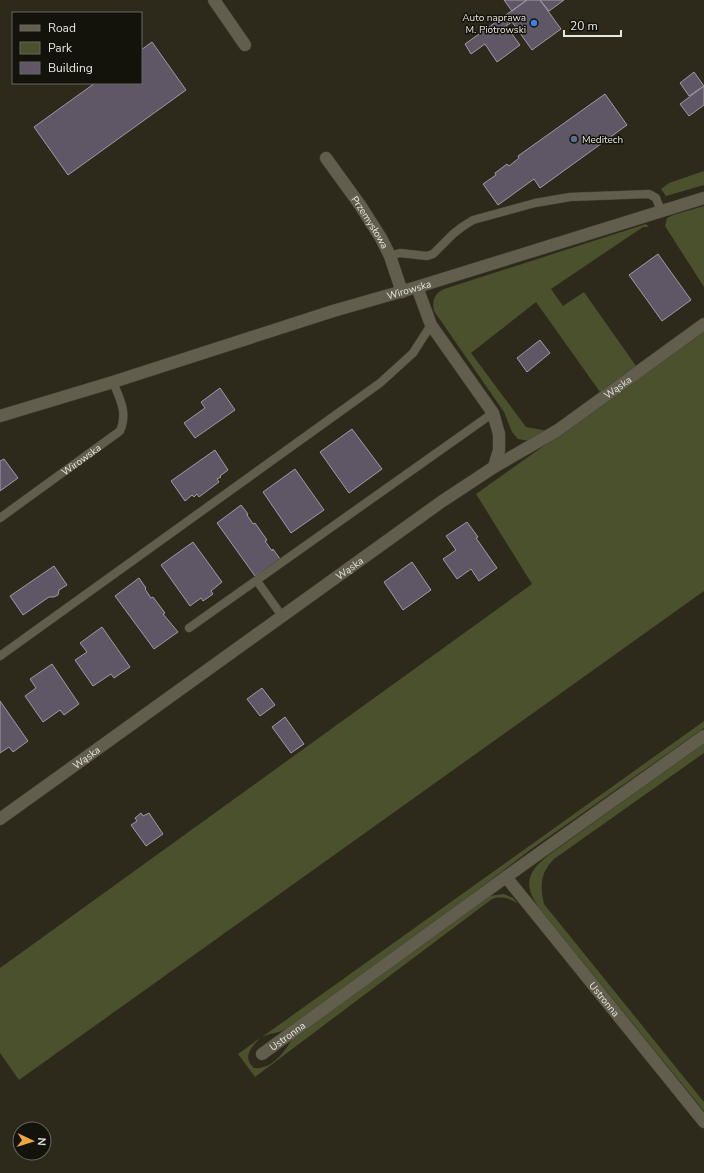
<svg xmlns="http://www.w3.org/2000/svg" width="704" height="1173" viewBox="0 0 704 1173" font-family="'Nunito Sans',sans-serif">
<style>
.green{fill:#4a512c}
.building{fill:#605766;stroke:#a299a9}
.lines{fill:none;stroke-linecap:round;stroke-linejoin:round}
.lane-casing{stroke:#484539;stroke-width:9}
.street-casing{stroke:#484539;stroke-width:13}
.lane{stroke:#625e4e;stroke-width:8}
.street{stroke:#625e4e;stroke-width:12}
.shop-dot{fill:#3f7fe0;stroke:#13120b;stroke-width:1.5}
.service-dot{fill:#5c6f8a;stroke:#13120b;stroke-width:1.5}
.labels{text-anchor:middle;stroke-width:3;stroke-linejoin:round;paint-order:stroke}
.poi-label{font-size:10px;fill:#e8e6dd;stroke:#13120b;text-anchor:end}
.street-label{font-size:10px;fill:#e8e6dd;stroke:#13120b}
</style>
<rect width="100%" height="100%" fill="#2d291b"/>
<path class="green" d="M 704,171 L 704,185 L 666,196 L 661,189 L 669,183 Z
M 704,206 L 704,287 L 665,226 L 667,218 L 673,215 Z
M 646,224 L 649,227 L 643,227 L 551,289 L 563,306 L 584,292 L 636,366 L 600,392 L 536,302 L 471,353 L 526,427 L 548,431 L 529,441 L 518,439 L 512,432 L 504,412 L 434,311 C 432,300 434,294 444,289 Z
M 704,332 L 704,591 L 19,1080 L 0,1053 L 0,968 L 532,584 L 476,494 Z
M 704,721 L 704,728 L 530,850 L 412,940 L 288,1028 C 280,1033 270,1033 262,1037 Z
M 704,743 L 704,753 L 554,859 C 540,873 540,886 544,904 L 704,1102 L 704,1111 L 539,908 C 522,883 528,871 550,854 Z
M 504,894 L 513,898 L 518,904 C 509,898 503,896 492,899 L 255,1077 L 238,1054 L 260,1038 C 251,1048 242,1057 254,1068 C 272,1070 285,1051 293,1038 L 489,896 Z"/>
<path class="building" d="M 504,0 L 527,0 L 512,11 Z
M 527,0 L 540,0 L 561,29 L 532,50 L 512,22 L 506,26 L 520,45 L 497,62 L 485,44 L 471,54 L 465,44 Z
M 540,0 L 564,0 L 549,11 Z
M 152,42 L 186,90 L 68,175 L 34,127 L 95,83 L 141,83 L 141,50 Z
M 694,72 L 704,86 L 689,96 L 680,83 Z
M 704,86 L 704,105 L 689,116 L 680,104 Z
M 605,94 L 627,125 L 540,188 L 534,179 L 498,205 L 483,184 L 496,175 L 495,173 L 507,164 L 509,166 L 519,158 L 518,156 Z
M 658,254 L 691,300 L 662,321 L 629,275 Z
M 540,340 L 550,353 L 527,372 L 517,358 Z
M 220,388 L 235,410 L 195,438 L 184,423 L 205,408 L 201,402 Z
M 352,429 L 382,469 L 349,493 L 320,452 Z
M 215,450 L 228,470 L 220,476 L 221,477 L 217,479 L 219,482 L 199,497 L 197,494 L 194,497 L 192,495 L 185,501 L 171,481 Z
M 4,459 L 18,478 L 0,491 L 0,461 Z
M 295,469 L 324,510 L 291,533 L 263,492 Z
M 241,505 L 248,514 L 247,515 L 253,524 L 255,523 L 267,540 L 265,541 L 272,551 L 273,549 L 280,559 L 255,576 L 217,523 Z
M 467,522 L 478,537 L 476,538 L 497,568 L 479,581 L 471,569 L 457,579 L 443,559 L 456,550 L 446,536 Z
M 193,542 L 222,582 L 211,591 L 213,594 L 203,601 L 201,598 L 190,606 L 161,565 Z
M 412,562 L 431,590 L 403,610 L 384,582 Z
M 54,566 L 67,585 L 59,590 L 58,595 L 54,597 L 49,597 L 23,615 L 10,596 Z
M 139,578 L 146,588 L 145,589 L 151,598 L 153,597 L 165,613 L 163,614 L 178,632 L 154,649 L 115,596 Z
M 102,627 L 130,667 L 114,678 L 111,674 L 93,686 L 75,660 L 87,652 L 80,643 Z
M 52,664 L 79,704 L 64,715 L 60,710 L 43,722 L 25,696 L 36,688 L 30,679 Z
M 262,688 L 275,705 L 260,716 L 247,699 Z
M 0,701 L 28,741 L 13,752 L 9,747 L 0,753 Z
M 285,717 L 304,744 L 291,753 L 272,727 Z
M 141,813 L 143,816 L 149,813 L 163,834 L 146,846 L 131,825 L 137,821 L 135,818 Z"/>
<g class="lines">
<defs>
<g id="lane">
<path d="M 390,256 L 400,253 L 427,256 L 433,254 L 453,234 L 462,227 L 473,220 L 535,203 L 570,197 L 649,194 L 656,198 L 661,211"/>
<path id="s1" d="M 0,518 L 120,431 C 128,413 120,399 113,382"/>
<path d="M 257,581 L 282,616"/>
<path d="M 189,628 L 493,413"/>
<path d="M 0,656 L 380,383 L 413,353 L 431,325"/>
</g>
<g id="street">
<path d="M 214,0 L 245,45"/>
<path id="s2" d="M 326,158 L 360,205 L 381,238 L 390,256 L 402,292"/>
<path d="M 417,287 L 431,325 L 493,413 L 499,434 L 499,450 L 494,467"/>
<path id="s3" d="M 0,416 L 113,382 L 333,311 L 417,287 L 704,198"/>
<path id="s4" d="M 0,819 L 441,502 L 494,467 L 558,430 L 704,324"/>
<path id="s5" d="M 506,877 L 704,1122"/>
<path id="s6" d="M 262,1054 L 506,877 L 704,736"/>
</g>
</defs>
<use href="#lane" class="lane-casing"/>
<use href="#street" class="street-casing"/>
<use href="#lane" class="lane"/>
<use href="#street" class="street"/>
</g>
<circle class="shop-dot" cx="534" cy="23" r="4"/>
<circle class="service-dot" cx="574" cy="139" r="4"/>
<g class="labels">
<g class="poi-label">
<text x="526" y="21">Auto naprawa<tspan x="526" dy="12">M. Piotrowski</tspan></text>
<text x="582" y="143" text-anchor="start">Meditech</text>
</g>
<g class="street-label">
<text dy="4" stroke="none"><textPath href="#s2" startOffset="78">Przemysłowa</textPath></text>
<text dy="4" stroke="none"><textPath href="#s3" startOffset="428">Wirowska</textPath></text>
<text dy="4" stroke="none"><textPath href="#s4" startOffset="754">Wąska</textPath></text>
<text dy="4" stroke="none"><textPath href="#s1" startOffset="100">Wirowska</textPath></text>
<text dy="4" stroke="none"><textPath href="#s4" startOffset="430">Wąska</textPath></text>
<text dy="4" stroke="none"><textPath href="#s4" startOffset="106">Wąska</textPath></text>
<text dy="4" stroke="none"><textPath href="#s5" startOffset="157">Ustronna</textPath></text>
<text dy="4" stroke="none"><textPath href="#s6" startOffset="31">Ustronna</textPath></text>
</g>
</g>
<rect x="12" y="12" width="130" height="72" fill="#13120b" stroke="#68675f"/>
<rect x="20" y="25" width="20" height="6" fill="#625e4e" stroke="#68675f"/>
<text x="48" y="32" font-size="12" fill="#e8e6dd">Road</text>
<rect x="20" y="42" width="20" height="12" fill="#4a512c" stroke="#68675f"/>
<text x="48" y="52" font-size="12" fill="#e8e6dd">Park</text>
<rect x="20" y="62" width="20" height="12" fill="#605766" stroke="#68675f"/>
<text x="48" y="72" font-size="12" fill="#e8e6dd">Building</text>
<g transform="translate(32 1141) rotate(94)"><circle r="19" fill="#13120b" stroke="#68675f"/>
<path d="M0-3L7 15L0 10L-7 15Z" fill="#efa73d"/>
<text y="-6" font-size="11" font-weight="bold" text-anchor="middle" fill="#e8e6dd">N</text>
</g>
<path d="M564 30v6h57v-6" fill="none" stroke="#e8e6dd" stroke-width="2"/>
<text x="570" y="30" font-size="12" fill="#e8e6dd" stroke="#13120b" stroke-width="3" paint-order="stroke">20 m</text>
</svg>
